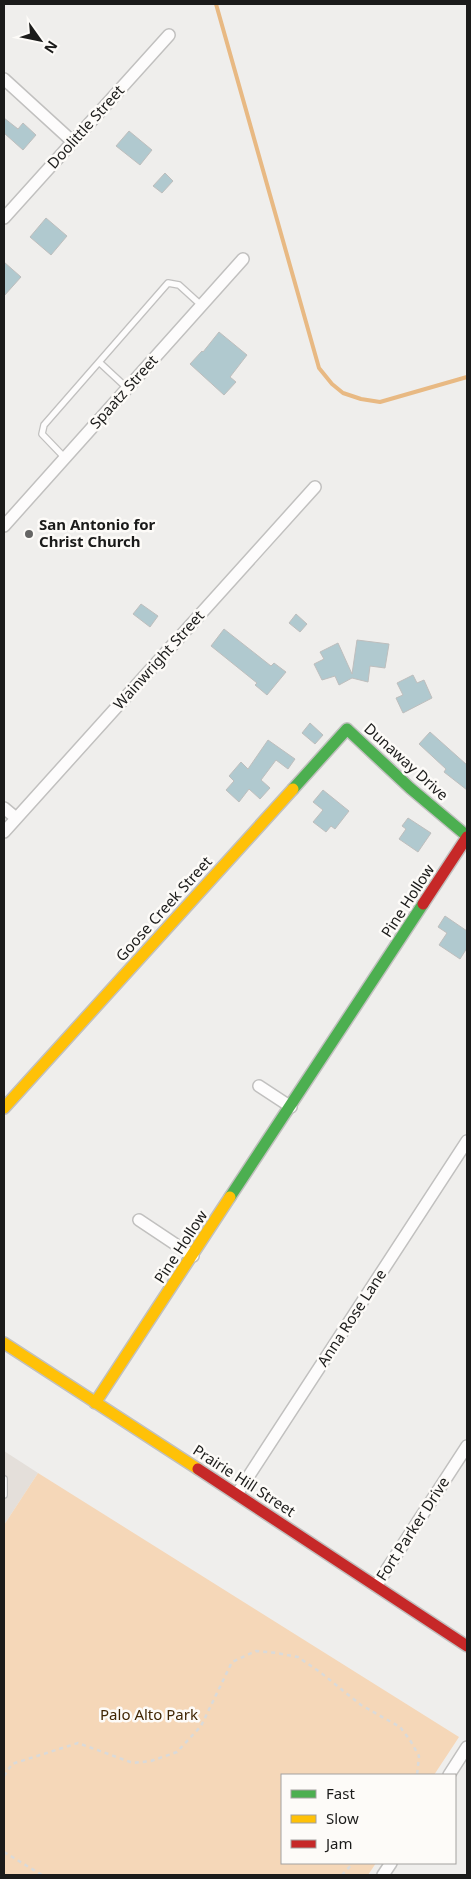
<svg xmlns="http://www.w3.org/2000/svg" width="471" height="1879" viewBox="0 0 471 1879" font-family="'Noto Sans',sans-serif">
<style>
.built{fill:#e4dfda}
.green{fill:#f5d7b8}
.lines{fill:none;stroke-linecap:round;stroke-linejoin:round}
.stream{stroke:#e8b983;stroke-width:4}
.building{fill:#b0c9cf;stroke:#bebebd}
.lane-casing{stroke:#c1c0bf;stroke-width:8}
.street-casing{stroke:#c1c0bf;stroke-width:14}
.fast-casing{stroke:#c1c0bf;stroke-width:14}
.slow-casing{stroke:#c1c0bf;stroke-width:14}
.jam-casing{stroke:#c1c0bf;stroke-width:14}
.path{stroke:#dadad9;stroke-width:2.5;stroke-dasharray:4 4;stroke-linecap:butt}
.lane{stroke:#fdfcfc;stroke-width:5.5}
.street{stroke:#fdfcfc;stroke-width:11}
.fast{stroke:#4caf50;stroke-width:11}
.slow{stroke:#ffc107;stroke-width:11}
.jam{stroke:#c62828;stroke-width:11}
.poi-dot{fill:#656564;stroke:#fdfbf8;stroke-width:2}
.labels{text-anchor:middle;stroke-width:5;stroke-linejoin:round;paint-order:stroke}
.street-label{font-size:15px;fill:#1b1b1a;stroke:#fdfbf8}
.poi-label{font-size:15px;font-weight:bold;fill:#1b1b1a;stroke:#fdfbf8;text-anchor:start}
.park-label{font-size:15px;fill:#402604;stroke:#fdfbf8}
</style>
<rect width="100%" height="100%" fill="#efeeec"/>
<path class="built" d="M 4,1451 L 38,1473 L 4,1525 Z"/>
<path class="green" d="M 38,1473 L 459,1737 L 434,1775 L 282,1775 L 282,1863 L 376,1863 L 368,1875 L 4,1875 L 4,1525 Z"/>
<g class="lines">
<path class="stream" d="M 216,4 L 319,368 L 332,384 L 343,393 L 361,399 L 380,402 L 467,377"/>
</g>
<path class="building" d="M 4,118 L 18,129 L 23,123 L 36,135 L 23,150 L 4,133 Z
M 129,131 L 152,150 L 140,165 L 116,146 Z
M 165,173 L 173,181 L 162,193 L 153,186 Z
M 46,218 L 67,236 L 51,255 L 30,237 Z
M 4,262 L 21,277 L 4,296 Z
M 219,332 L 247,355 L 230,377 L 236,382 L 224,395 L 190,364 L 202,351 L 203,352 Z
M 141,604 L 158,616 L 150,627 L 133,614 Z
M 296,614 L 307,624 L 300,632 L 289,623 Z
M 224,629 L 271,666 L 274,663 L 286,672 L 267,695 L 255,685 L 257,683 L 211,646 Z
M 357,640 L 389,644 L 385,668 L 370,666 L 368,682 L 352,678 L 339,685 L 335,676 L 322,680 L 314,664 L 324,659 L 320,652 L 338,643 L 352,674 Z
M 413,675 L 417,683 L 424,680 L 432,698 L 403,713 L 396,698 L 403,695 L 397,683 Z
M 310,723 L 323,735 L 315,744 L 302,733 Z
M 430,732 L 467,765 L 467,790 L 444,772 L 446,769 L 419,744 Z
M 268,740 L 295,759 L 288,769 L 276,760 L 261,780 L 270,788 L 260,799 L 249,789 L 239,802 L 226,790 L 234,781 L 229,776 L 241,762 L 248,769 Z
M 323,790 L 349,811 L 335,829 L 331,826 L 326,832 L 313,822 L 323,810 L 313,802 Z
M 408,818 L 431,833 L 418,852 L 399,839 L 406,829 L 402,826 Z
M 445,916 L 467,931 L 467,948 L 460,959 L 439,945 L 447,933 L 438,927 Z"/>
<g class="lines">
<defs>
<path id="lane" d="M 99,362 L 127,388
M 65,458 L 42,434 L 44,425 L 168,283 L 179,285 L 201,305
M 4,1479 L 4,1495"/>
<path id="street" d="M 4,79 L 73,142
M 4,218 L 169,35
M 4,526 L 243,259
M 4,808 L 16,818
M 4,832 L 315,487
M 259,1086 L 291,1107
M 139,1220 L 193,1256
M 237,1494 L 467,1141
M 376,1586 L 467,1446
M 449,1775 L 467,1747
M 383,1875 L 391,1863"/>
<path id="fast" d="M 293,789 L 347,729 L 410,788 L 467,836
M 230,1197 L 423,904"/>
<path id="slow" d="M 4,1108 L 293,789
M 4,1343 L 198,1469
M 95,1403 L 230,1197"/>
<path id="jam" d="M 423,904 L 467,837
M 198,1469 L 467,1646"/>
</defs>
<use href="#lane" class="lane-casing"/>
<use href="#street" class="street-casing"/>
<use href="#fast" class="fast-casing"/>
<use href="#slow" class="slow-casing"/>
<use href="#jam" class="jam-casing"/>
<path class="path" d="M 4,1776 L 12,1764 L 78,1743 L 133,1763 L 151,1761 L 177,1752 L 201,1726 L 232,1662 L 256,1651 L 277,1653 L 298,1657 L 320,1672 L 361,1705 L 400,1727 L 410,1740 L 419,1756 L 417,1775
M 4,1852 L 42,1875
M 342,1875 L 353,1863"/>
<use href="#lane" class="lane"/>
<use href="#street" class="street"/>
<use href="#fast" class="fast"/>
<use href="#slow" class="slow"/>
<use href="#jam" class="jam"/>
</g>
<circle class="poi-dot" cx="29" cy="534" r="5"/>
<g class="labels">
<g class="street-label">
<text transform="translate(86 127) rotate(-48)" y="5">Doolittle Street</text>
<text transform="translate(124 392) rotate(-48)" y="5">Spaatz Street</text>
<text transform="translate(159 660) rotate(-48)" y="5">Wainwright Street</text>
<text transform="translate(406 762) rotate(42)" y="5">Dunaway Drive</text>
<text transform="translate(408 901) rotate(-57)" y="5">Pine Hollow</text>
<text transform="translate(164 909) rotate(-48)" y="5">Goose Creek Street</text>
<text transform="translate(181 1247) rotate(-57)" y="5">Pine Hollow</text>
<text transform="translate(352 1318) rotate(-57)" y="5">Anna Rose Lane</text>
<text transform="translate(244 1481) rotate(33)" y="5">Prairie Hill Street</text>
<text transform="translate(413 1529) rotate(-57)" y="5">Fort Parker Drive</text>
</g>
<g class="poi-label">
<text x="39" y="530">San Antonio for<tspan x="39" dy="17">Christ Church</tspan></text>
</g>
<g class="park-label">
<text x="149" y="1720">Palo Alto Park</text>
</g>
</g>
<rect width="471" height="1879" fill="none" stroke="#1b1b1a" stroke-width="10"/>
<rect x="281" y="1774" width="175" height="90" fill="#fdfbf8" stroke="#a3a19f"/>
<rect x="291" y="1790" width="25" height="8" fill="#4caf50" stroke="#a3a19f"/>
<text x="326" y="1799" font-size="15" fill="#1b1b1a">Fast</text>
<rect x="291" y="1815" width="25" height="8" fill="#ffc107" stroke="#a3a19f"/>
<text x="326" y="1824" font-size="15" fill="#1b1b1a">Slow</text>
<rect x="291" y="1840" width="25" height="8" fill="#c62828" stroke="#a3a19f"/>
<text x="326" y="1849" font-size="15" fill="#1b1b1a">Jam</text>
<g transform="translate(40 40) rotate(123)" stroke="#fdfbf8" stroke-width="4" paint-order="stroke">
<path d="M0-4L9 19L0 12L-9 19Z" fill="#1b1b1a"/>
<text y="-8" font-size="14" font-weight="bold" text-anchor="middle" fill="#1b1b1a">N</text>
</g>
</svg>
